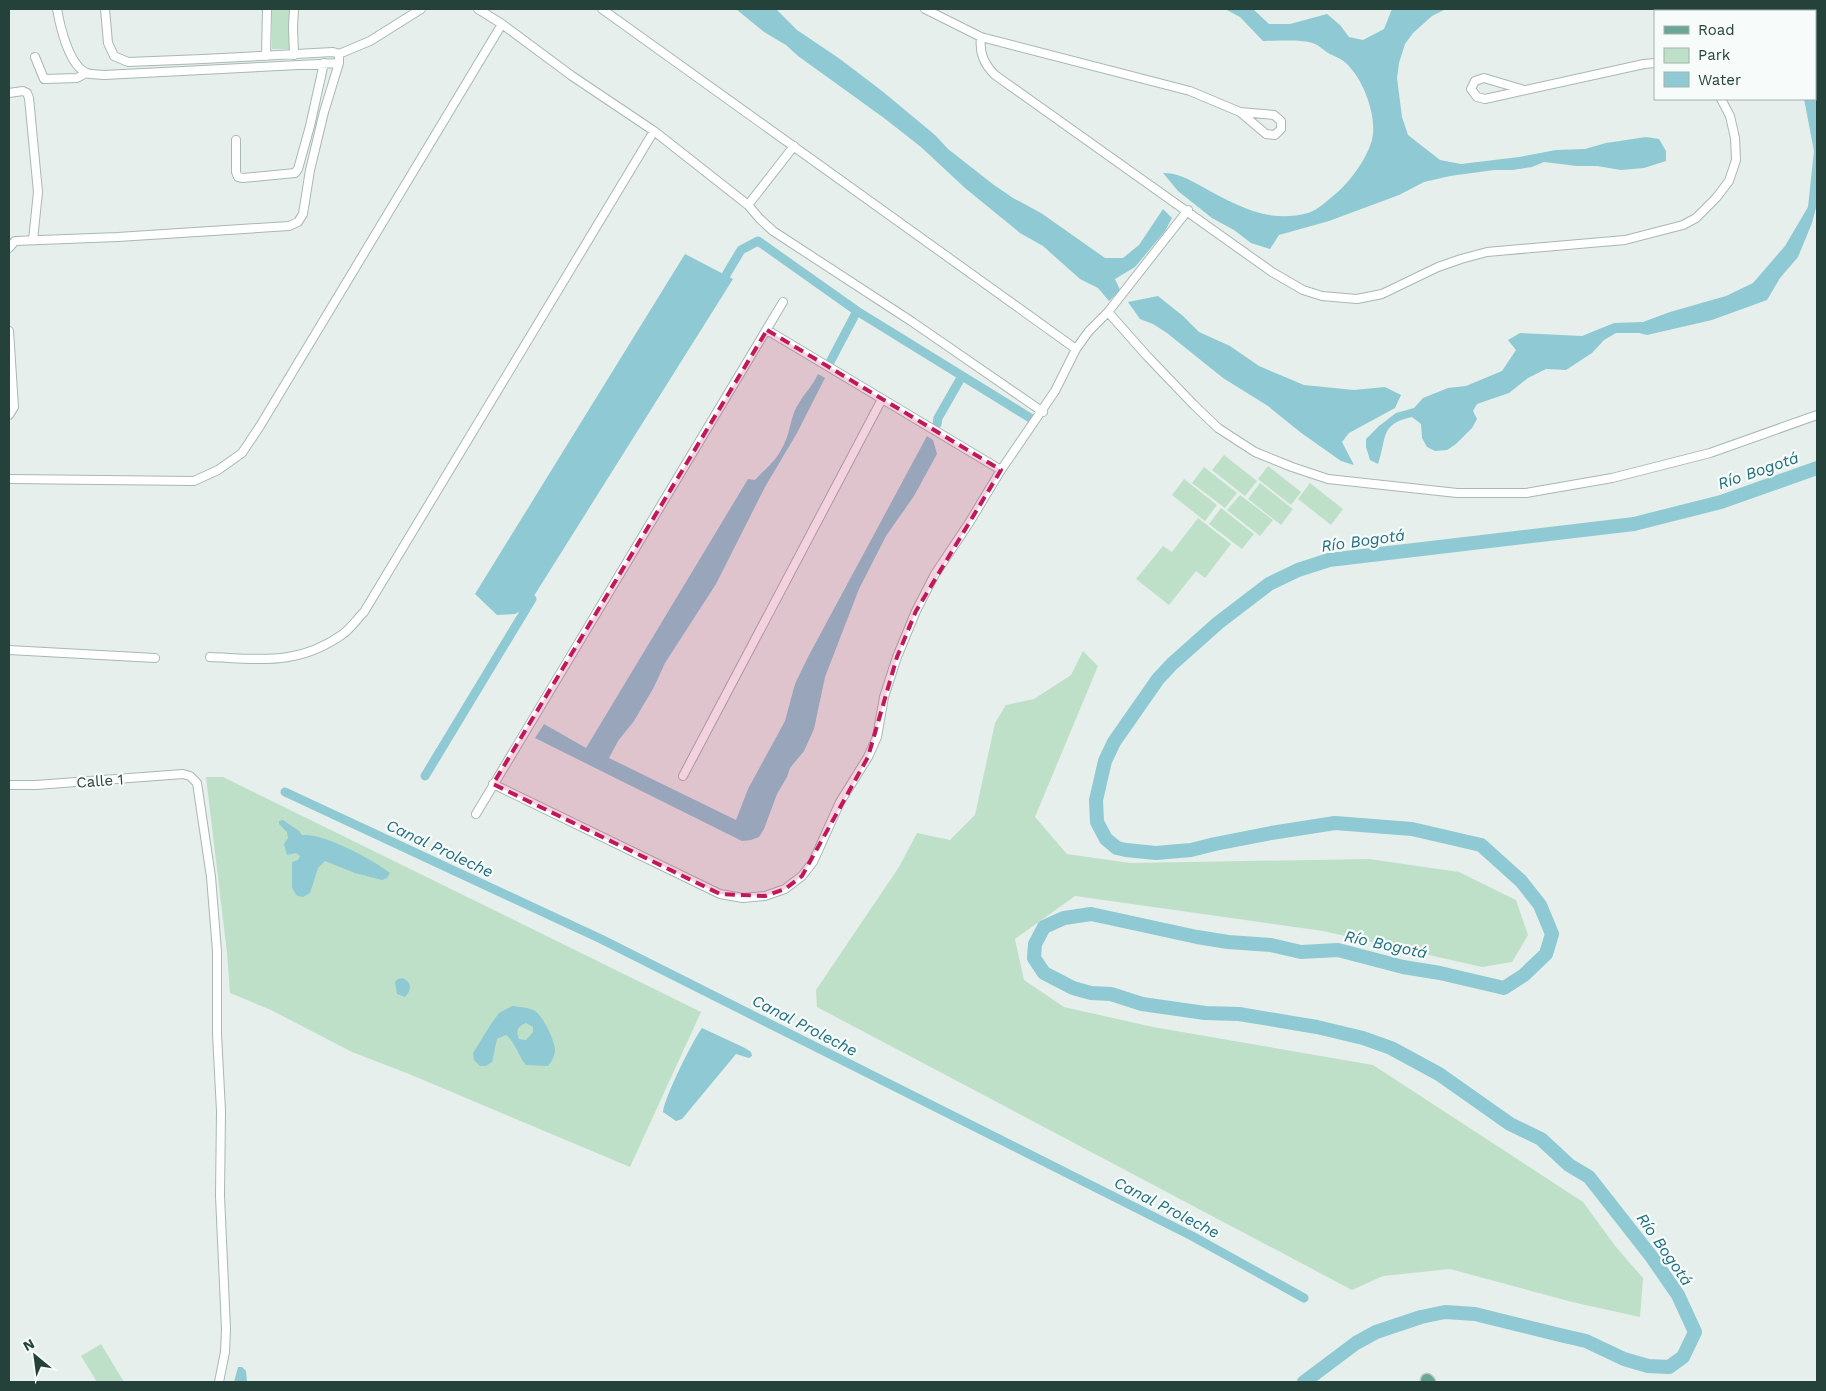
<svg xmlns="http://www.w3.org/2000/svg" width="1826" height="1391" viewBox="0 0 1826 1391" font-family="'Work Sans',sans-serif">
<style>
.green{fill:#bfe0c8}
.water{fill:#8ec9d4;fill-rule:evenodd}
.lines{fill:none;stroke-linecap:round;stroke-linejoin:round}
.canal{stroke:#8ec9d4;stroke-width:9}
.river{stroke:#8ec9d4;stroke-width:14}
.minor-casing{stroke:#a8b8b2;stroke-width:10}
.primary-casing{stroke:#c2cac8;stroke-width:15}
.minor{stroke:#fff;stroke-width:8}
.primary{stroke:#6aa596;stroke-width:12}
.marked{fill:#c2185b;fill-opacity:0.2;stroke:#c2185b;stroke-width:4;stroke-dasharray:10 6;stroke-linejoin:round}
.labels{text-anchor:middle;stroke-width:4.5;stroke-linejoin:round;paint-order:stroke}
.street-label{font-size:15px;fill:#24423a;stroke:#f7fbf9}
.water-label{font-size:16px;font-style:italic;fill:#1c6f80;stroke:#f7fbf9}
</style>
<rect width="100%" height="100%" fill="#e6efeb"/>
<path class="green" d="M 272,9 L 290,9 L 289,49 L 272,49 Z
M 1224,455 L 1257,481 L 1245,496 L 1212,470 Z
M 1268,466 L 1301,492 L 1291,505 L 1258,479 Z
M 1204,467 L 1237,493 L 1225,508 L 1192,483 Z
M 1184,479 L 1217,505 L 1205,521 L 1172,495 Z
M 1260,483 L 1293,509 L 1281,525 L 1248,499 Z
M 1310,483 L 1343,509 L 1331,525 L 1298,499 Z
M 1240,495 L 1273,520 L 1260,536 L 1227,510 Z
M 1221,508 L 1254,534 L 1242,549 L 1209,524 Z
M 1198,518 L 1231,544 L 1205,578 L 1196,571 L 1169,605 L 1136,579 L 1163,546 L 1172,552 Z
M 1083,651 L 1098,666 L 1035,817 L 1067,854 L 1130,863 L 1369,859 L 1459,872 L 1516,900 L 1528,935 L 1512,962 L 1482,967 L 1323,931 L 1075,896 L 1015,939 L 1024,980 L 1064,1007 L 1153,1027 L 1373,1065 L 1583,1202 L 1616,1247 L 1643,1278 L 1640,1317 L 1572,1302 L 1450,1269 L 1383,1276 L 1352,1290 L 817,1007 L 816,990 L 899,867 L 917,833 L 950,840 L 975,815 L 995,723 L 1006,705 L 1034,699 L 1071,675 Z
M 206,777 L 223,777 L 701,1012 L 630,1167 L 409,1074 L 352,1052 L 271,1010 L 230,993 L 227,953 Z
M 101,1344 L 124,1382 L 97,1382 L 81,1356 Z"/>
<path class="water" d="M 736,9 L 776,9 L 797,30 L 840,59 L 882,91 L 935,135 L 948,149 L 994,185 L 1013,198 L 1041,213 L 1105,258 L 1123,258 L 1139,245 L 1163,209 L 1172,218 L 1165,231 L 1135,267 L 1115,279 L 1120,290 L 1109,301 L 1098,288 L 1080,279 L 1043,246 L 1020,233 L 965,188 L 921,147 L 884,118 L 798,56 L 786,45 L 764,32 Z
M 1225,9 L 1253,9 L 1269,24 L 1290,24 L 1327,14 L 1340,25 L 1349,37 L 1363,40 L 1384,29 L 1392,9 L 1446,9 L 1432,16 L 1413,33 L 1405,44 L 1399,63 L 1397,78 L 1402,117 L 1408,135 L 1440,160 L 1461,164 L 1519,157 L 1556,150 L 1585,149 L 1606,143 L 1646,137 L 1659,139 L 1666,151 L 1666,161 L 1644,168 L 1621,170 L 1597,166 L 1577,166 L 1544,162 L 1532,167 L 1512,170 L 1494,170 L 1450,176 L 1424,182 L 1399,195 L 1329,221 L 1279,235 L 1270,249 L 1251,243 L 1234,230 L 1212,218 L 1178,191 L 1163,173 C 1178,173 1188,179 1201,186 C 1236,205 1267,224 1308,213 C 1317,210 1326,202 1333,196 C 1349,184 1371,154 1373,134 C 1375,111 1363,80 1347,64 C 1342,59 1334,56 1328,53 C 1323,50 1320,46 1315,44 C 1304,39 1276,41 1263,41 L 1240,17 Z
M 1815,50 L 1817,50 L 1817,204 L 1812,223 L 1798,257 L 1780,278 L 1767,300 L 1712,320 L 1647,335 L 1639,333 L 1616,333 L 1604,340 L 1592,353 L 1566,370 L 1546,369 L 1528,378 L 1509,393 L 1477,404 L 1473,411 L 1477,419 L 1472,428 L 1456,444 L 1447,450 L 1435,451 L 1427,447 L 1422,438 L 1421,424 L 1412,417 C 1379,424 1387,439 1378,464 L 1370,460 L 1366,447 L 1366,439 L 1379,426 L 1396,413 L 1414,408 L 1423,398 L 1448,388 L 1466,386 L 1502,371 L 1516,350 L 1508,340 L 1520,333 L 1582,336 L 1614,323 L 1643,322 L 1670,312 L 1726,296 L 1753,283 L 1785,246 L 1808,207 L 1814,151 L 1804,99 L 1815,99 Z
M 685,254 L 733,279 L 527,607 L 515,614 L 497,615 L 475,594 Z
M 1158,296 L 1183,316 L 1199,332 L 1230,346 L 1259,366 L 1304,385 L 1354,390 L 1385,387 L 1401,395 L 1395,408 L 1349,433 L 1342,442 L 1354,465 L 1341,461 L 1300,432 L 1268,406 L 1223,378 L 1167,333 L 1153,324 L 1140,319 L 1128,302 Z
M 818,374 L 825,378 L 797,433 L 765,487 L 716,584 L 665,663 L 654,687 L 634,721 L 618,741 L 609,758 L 736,820 L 748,789 L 785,721 L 795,684 L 808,657 L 927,436 L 933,440 L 937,454 L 914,496 L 886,536 L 859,589 L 825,677 L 814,729 L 804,751 L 790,768 L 787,777 L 777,794 L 764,829 L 759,837 L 751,840 L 742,841 L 535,738 L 544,724 L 586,748 L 748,479 L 755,480 C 770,464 779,459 787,437 C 791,425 792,413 799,403 C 805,393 813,385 818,374 Z
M 283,820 L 299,831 L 302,835 C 324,833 372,859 390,873 L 387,878 L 382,880 L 355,873 L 325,861 L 318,868 L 310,893 L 303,897 L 297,896 L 292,888 L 292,862 L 298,860 L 300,856 L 296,853 L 287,855 L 284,844 L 288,838 L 287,832 L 279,824 L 279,821 Z
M 403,978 C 412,983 412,990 405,997 L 397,994 L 395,982 L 398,979 Z
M 512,1006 C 520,1007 528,1007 535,1011 C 543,1016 556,1042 555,1052 C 554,1058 551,1062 548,1066 L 526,1065 C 518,1056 516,1043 506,1035 L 497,1039 L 492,1062 L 486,1066 L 480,1066 L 474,1060 L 473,1053 L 491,1024 L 499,1013 ZM 526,1023 L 533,1027 L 533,1032 L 526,1040 L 519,1039 C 516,1030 517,1027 526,1023 Z
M 702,1028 L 745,1048 L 751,1052 L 752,1056 L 749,1058 L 736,1054 L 682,1119 L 676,1121 L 663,1112 C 665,1096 692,1042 702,1028 Z
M 238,1367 L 242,1367 L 246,1371 L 247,1382 L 234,1382 Z"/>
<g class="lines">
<path class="canal" d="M 720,285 L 741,250 L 758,241 L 857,311 L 1032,419
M 829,364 L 857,311
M 937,424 L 938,418 L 962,376
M 425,776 L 532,599
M 285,792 L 601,939 L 1192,1236 L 1304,1298"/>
<path class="river" d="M 1304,1382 L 1356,1343 L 1376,1332 L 1421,1317 L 1445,1312 L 1475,1314 L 1560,1335 L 1586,1341 L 1624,1359 L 1648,1366 L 1669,1367 L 1683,1357 L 1695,1332 L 1678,1295 L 1651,1256 L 1589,1177 L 1569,1165 L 1541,1139 L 1510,1124 L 1439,1074 L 1391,1048 L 1363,1038 L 1317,1027 L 1239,1014 L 1205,1013 L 1142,1004 L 1111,994 L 1091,993 L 1073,988 L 1044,973 L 1034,958 L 1035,944 L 1044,927 L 1064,918 L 1091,914 L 1197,937 L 1228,942 L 1271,945 L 1301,952 L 1338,950 L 1403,967 L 1440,973 L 1504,988 L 1524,975 L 1546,954 L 1552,934 L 1540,905 L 1521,881 L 1481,845 L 1412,829 L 1335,823 L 1271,833 L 1215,844 L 1191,850 L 1156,853 L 1126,850 L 1117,848 L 1106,839 L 1097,822 L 1096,800 L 1105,761 L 1114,742 L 1158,679 L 1172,664 L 1218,623 L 1269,584 L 1298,570 L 1329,560 L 1634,524 L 1721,502 L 1817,468"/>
<defs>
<path id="minor" d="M 57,9 C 60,26 69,66 87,73 C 92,75 99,74 104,75 L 339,63
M 105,9 L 108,43 L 114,56 L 128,62 L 203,59 L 333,52 L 339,54 L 370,41 L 421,9
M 478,9 L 502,24 L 572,76 L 654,131 L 748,205 L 760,219 L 773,231 L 911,321 L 1043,412
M 602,9 L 1076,349
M 925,9 L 981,37 L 1190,91 L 1240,112 L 1266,134 L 1275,135 L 1281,129 L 1281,121 L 1274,115 L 1240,112
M 981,37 C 979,53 984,64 995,75 L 1272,272 L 1303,290 L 1322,296 L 1357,299 L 1382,294 L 1438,267 L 1461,259 L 1487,252 L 1625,240 L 1683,225 L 1696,218 L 1716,198 L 1729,181 L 1736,160 L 1735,138 L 1730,116 L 1721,99
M 294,55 L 293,27 L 294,9
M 266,56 L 267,9
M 35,57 L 44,79 L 77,78 L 86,73
M 1521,89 L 1484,78 L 1475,81 L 1471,89 L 1477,97 L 1485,99 L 1644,64 L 1655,63
M 9,93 L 23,91 L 27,93 L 29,98 L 38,192 L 33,240
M 236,140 L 236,172 L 238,177 L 243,178 L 295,173 L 298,169 L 310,126 L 324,63
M 748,205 L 794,146
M 9,248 L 15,241 L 118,237 L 289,226 L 298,222 L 303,214 L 310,170 L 324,112 L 339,63 L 339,54
M 1108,312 L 1147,356 L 1194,405 L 1218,428 L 1255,452 L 1292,467 L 1328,479 L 1457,493 L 1526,493 L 1612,478 L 1710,453 L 1817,415
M 767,330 L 1001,470
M 9,331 L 14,407 L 9,415
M 9,479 L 194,481 L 218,470 L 242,453 L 260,426 L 502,24
M 9,650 L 155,658
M 210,657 C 261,659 298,666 343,634 C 351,628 357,619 364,612 L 654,131
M 683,776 L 882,399
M 493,784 L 720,894 L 743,898 L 765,896 L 785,889 L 802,876 L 813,862 L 840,802 L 868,757 L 877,737 L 884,697 L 897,657 L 916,611 L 935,574 L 969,523 L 1001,470 L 1055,391 L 1076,349 L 1089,331 L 1108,312 L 1188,210
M 9,785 L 36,785 L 183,774 L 190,776 L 197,783 L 211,877 L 217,951 L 217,1034 L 221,1111 L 220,1196 L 226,1329 L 225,1352 L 219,1382
M 476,814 L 783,302"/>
<path id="primary" d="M 1427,1380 L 1429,1382"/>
</defs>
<use href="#minor" class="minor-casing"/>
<use href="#primary" class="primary-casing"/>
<use href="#minor" class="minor"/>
<use href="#primary" class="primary"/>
</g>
<path class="marked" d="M 767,330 L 1001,470 L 916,611 L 897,657 L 868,757 L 802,876 L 785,889 L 765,896 L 720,894 L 493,784 Z"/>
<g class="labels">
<g class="street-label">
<text transform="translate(100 781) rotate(-4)" y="5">Calle 1</text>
</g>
<g class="water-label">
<text transform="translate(1758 470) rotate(-19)" y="6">Río Bogotá</text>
<text transform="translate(1363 540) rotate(-8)" y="6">Río Bogotá</text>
<text transform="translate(440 848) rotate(25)" y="6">Canal Proleche</text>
<text transform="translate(1386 944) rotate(12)" y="6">Río Bogotá</text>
<text transform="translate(805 1025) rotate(27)" y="6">Canal Proleche</text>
<text transform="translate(1167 1207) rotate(27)" y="6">Canal Proleche</text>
<text transform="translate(1665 1249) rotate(55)" y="6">Río Bogotá</text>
</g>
</g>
<rect width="1826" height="1391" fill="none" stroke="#24423a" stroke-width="20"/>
<rect x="1654" y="10" width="162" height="90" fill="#f7fbf9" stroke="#a3b1ad"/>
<rect x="1664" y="26" width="25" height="8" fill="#6aa596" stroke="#a3b1ad"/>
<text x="1698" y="35" font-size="15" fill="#24423a">Road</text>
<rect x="1664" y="48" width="25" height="15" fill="#bfe0c8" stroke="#a3b1ad"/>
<text x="1698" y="60" font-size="15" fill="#24423a">Park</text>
<rect x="1664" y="72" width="25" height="15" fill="#8ec9d4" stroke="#a3b1ad"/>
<text x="1698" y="85" font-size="15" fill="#24423a">Water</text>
<g transform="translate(35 1356) rotate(331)" stroke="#f7fbf9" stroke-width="4" paint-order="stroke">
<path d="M0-4L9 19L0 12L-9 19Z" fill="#24423a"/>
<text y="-8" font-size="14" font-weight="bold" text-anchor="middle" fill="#24423a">N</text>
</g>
</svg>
